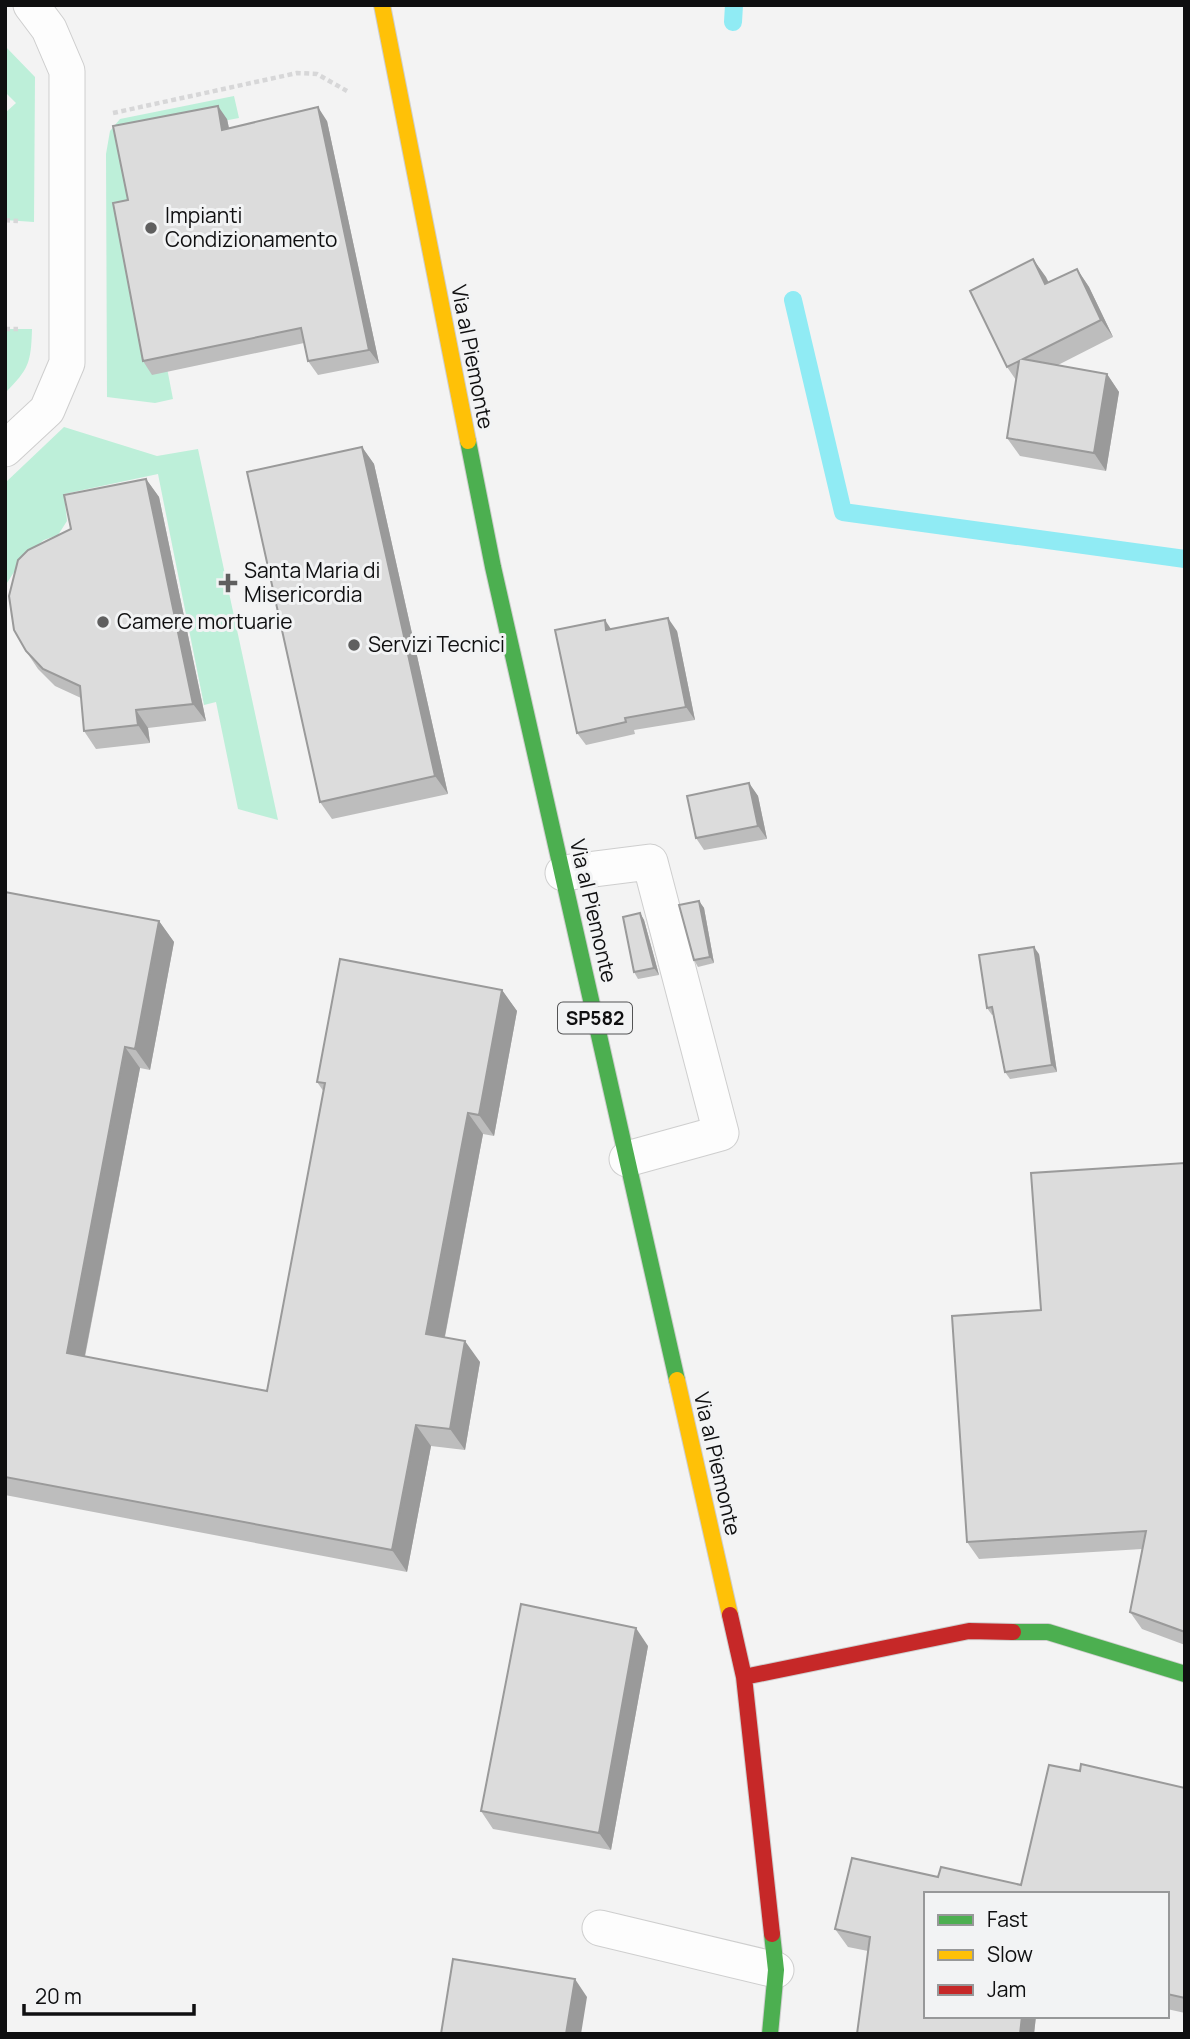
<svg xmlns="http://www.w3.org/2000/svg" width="1190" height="2039" viewBox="0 0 1190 2039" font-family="Manrope,sans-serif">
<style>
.green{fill:#bdefd9}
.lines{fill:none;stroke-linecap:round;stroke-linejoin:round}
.stream{stroke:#90ebf4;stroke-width:18}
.lane-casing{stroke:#cecece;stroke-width:37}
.fast-casing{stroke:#cecece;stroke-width:18}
.slow-casing{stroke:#cecece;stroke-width:18}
.jam-casing{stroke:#cecece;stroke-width:18}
.path{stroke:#d7d7d8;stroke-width:4.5;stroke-dasharray:5 3.5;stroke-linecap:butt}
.lane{stroke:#fdfdfd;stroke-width:35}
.fast{stroke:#4caf50;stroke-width:16}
.slow{stroke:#ffc107;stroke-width:16}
.jam{stroke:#c62828;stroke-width:16}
.wall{fill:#bdbdbd}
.shaded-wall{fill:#9a9a9a}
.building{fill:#dcdcdc;stroke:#9a9a9a;stroke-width:2}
.poi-dot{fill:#5f5f5f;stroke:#f2f3f4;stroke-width:2.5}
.labels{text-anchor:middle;stroke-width:6;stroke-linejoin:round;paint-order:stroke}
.shield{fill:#f2f3f4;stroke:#535354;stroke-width:2}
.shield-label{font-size:19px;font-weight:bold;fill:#0f0f10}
.poi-label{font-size:21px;fill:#0f0f10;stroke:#f2f3f4;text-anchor:start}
.street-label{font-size:21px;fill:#0f0f10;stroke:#f2f3f4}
</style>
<rect width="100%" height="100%" fill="#f3f3f3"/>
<path class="green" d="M 5,46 L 35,77 L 34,222 L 5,220 L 5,113 L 16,103 L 5,92 Z
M 234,96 L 239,118 L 123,140 L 173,399 L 155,403 L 107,397 L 106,154 L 110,131 L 120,119 Z
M 5,329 L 32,329 C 31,363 29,369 5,393 Z
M 64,427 L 157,456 L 198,449 L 278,820 L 238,809 L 216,702 L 204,705 L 158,474 L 64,494 L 67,521 L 58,535 L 44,540 L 25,555 L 5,586 L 5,483 Z"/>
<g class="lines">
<path class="stream" d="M 733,22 L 734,5
M 793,300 L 843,512 L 1185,559"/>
<defs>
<path id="lane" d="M 5,449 L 47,410 L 67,363 L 67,71 L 49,29 L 31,5
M 563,873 L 650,862 L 721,1133 L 627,1159
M 600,1928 L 776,1970"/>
<path id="fast" d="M 468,441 L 493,567 L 677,1380
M 1013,1632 L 1048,1632 L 1185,1674
M 770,2034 L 776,1970 L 772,1934"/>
<path id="slow" d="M 382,5 L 468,441
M 677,1380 L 730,1615"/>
<path id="jam" d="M 730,1615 L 744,1677 L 772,1934
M 744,1677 L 969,1631 L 1013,1632"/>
</defs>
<use href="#lane" class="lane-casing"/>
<use href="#fast" class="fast-casing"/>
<use href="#slow" class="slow-casing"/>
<use href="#jam" class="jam-casing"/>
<path class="path" d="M 113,113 L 297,73 L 317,74 L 347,91
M 5,220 L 18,221
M 5,329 L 18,329"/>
<use href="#lane" class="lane"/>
<use href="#fast" class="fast"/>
<use href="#slow" class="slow"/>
<use href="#jam" class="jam"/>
</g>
<path class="wall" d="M 227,119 L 229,128 L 327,121 L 379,363 L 318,375 L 308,361 L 304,343 L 152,375 L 143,361 L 128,200 Z
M 1033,259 L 1049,283 L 1077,269 L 1089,287 L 1113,337 L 1058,365 L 1107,374 L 1119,392 L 1106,471 L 1020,456 L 1007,438 L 1016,380 L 1007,367 Z
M 362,447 L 374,464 L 448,794 L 332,819 L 320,802 Z
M 146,479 L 159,497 L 206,721 L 148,728 L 150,743 L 96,749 L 84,731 L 81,698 L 55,686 L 38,669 L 26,651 L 71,529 Z
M 611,629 L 677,631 L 695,720 L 634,730 L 635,734 L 586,745 L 577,733 Z
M 749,783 L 758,796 L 767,839 L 704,850 L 696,838 Z
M 5,892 L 159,921 L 174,942 L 150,1070 L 140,1068 L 85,1357 L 267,1391 L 324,1092 L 317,1082 L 502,990 L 517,1011 L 494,1136 L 483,1134 L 445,1337 L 480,1362 L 465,1450 L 431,1446 L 407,1572 L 5,1495 Z
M 699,901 L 704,908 L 714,963 L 698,967 L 694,960 Z
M 640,913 L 644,920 L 659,975 L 638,979 L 634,972 Z
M 1039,954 L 1057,1072 L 1010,1079 L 1005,1072 L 994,1014 L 992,1015 L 987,1008 Z
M 1185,1163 L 1185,1645 L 1142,1629 L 1130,1612 L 1142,1549 L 979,1559 L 967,1542 L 1041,1310 Z
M 648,1646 L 611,1850 L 493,1829 L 481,1811 Z
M 1080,1771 L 1185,1788 L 1185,2013 L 1167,2009 L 1167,1894 L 926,1894 L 1036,2016 L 1034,2034 L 857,2034 L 868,1951 L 848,1947 L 835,1929 L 938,1877 L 1021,1885 Z"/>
<path class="shaded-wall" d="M 218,106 L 227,119 L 232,143 L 222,130 Z
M 318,107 L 327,121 L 379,363 L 369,350 Z
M 1033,259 L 1046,277 L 1058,302 L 1045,284 Z
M 1077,269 L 1089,287 L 1113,337 L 1101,320 Z
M 1107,374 L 1119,392 L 1106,471 L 1094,453 Z
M 362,447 L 374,464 L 448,794 L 435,776 Z
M 146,479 L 159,497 L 206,721 L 193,704 Z
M 668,618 L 677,631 L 695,720 L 686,707 Z
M 605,620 L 613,632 L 606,630 Z
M 136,710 L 148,728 L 150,743 L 138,725 Z
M 749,783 L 758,796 L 767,839 L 758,826 Z
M 699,901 L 704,908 L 714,963 L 710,957 Z
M 640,913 L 644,920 L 659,975 L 654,968 Z
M 159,921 L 174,942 L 150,1070 L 135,1049 Z
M 1034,947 L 1039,954 L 1057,1072 L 1052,1065 Z
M 502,990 L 517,1011 L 494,1136 L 479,1115 Z
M 125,1047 L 140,1068 L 81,1375 L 67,1353 Z
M 468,1113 L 483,1134 L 441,1356 L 426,1334 Z
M 465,1341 L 480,1362 L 465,1450 L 450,1429 Z
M 416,1425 L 431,1446 L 407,1572 L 392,1550 Z
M 636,1628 L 648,1646 L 611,1850 L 599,1833 Z
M 575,1979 L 587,1997 L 581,2034 L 566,2034 Z
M 1022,2016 L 1036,2016 L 1034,2034 L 1020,2034 Z"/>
<path class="building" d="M 218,106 L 222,130 L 318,107 L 369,350 L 308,361 L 301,328 L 143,361 L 113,203 L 128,200 L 113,126 Z
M 1033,259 L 1045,284 L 1077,269 L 1101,320 L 1023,359 L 1107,374 L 1094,453 L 1007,438 L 1019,361 L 1007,367 L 970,291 Z
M 362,447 L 435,776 L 320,802 L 247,472 Z
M 146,479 L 193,704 L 136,710 L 138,725 L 84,731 L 80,686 L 43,669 L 26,651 L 14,630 L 9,596 L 18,560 L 28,550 L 71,529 L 64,495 Z
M 668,618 L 686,707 L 625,718 L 626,722 L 577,733 L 555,630 L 605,620 L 606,630 Z
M 749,783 L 758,826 L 696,838 L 687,796 Z
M 5,892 L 159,921 L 135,1049 L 125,1047 L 67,1353 L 267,1391 L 325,1083 L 317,1082 L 340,959 L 502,990 L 479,1115 L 468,1113 L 426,1334 L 465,1341 L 450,1429 L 416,1425 L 392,1550 L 5,1477 Z
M 699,901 L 710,957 L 694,960 L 679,905 Z
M 640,913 L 654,968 L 634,972 L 623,917 Z
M 1034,947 L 1052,1065 L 1005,1072 L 992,1007 L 987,1008 L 979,955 Z
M 1185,1163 L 1185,1632 L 1130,1612 L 1146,1531 L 967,1542 L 952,1316 L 1041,1310 L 1031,1173 Z
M 521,1604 L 636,1628 L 599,1833 L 481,1811 Z
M 1081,1764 L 1185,1788 L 1185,1998 L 1167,1994 L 1167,1894 L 926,1894 L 926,2016 L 1022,2016 L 1020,2034 L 857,2034 L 870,1937 L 835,1929 L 852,1858 L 938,1877 L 941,1867 L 1021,1885 L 1049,1765 L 1080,1771 Z
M 453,1959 L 575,1979 L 566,2034 L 441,2034 Z"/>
<g class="poi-dot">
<circle cx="151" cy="228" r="7"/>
<path d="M224.5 572.5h7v7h7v7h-7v7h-7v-7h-7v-7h7z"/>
<circle cx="103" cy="622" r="7"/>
<circle cx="354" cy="645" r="7"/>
</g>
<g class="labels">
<rect class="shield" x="558" y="1002.5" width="74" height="31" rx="5"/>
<g class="shield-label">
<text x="595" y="1025">SP582</text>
</g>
<g class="poi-label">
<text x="165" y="223">Impianti<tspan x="165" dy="24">Condizionamento</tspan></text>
<text x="244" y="578">Santa Maria di<tspan x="244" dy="24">Misericordia</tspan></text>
<text x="117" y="629">Camere mortuarie</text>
<text x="368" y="652">Servizi Tecnici</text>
</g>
<g class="street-label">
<text transform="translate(472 357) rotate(79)" y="7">Via al Piemonte</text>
<text transform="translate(593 911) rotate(77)" y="7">Via al Piemonte</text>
<text transform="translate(717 1464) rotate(77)" y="7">Via al Piemonte</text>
</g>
</g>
<rect width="1190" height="2039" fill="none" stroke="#0f0f10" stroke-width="14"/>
<rect x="924" y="1892" width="245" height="126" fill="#f2f3f4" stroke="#979899" stroke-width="2"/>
<rect x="938" y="1915" width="35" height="10" fill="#4caf50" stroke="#979899" stroke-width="2"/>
<text x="987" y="1927" font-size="21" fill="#0f0f10">Fast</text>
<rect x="938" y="1950" width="35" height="10" fill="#ffc107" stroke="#979899" stroke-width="2"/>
<text x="987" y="1962" font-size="21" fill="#0f0f10">Slow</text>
<rect x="938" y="1985" width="35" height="10" fill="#c62828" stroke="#979899" stroke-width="2"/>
<text x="987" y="1997" font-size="21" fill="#0f0f10">Jam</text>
<path d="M24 2004v10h170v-10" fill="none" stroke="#0f0f10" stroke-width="3.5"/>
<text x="35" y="2004" font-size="21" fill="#0f0f10" stroke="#f2f3f4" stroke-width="5" paint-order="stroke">20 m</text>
</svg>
